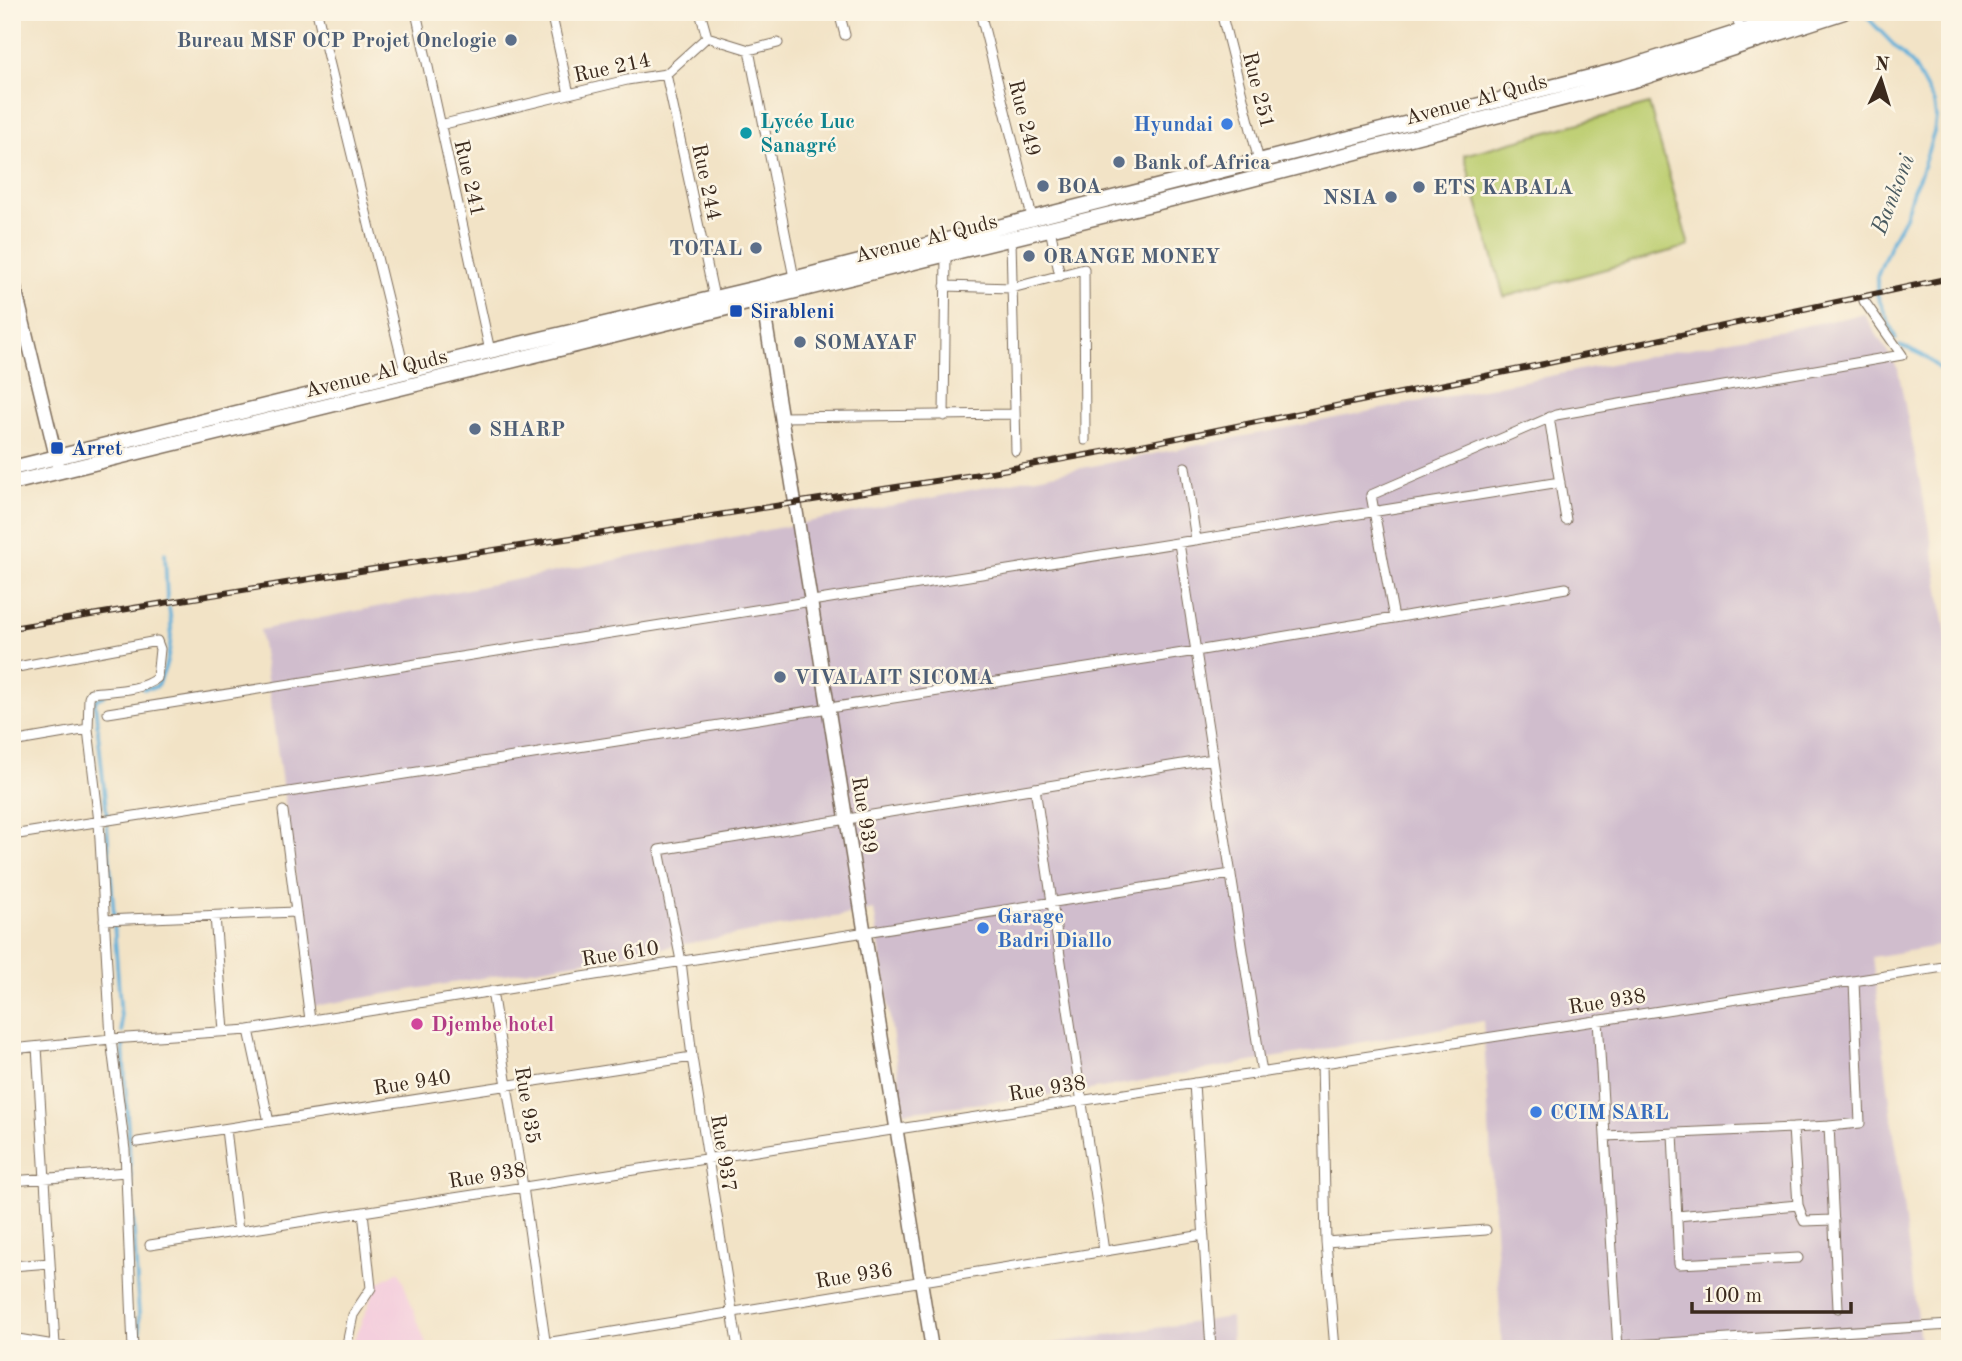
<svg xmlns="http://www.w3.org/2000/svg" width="1962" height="1361" viewBox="0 0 1962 1361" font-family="'Old Standard TT',serif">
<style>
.built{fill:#f4cfdd}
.industrial{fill:#d0bdcd}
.green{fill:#bccd70;stroke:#7c7c47;stroke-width:2}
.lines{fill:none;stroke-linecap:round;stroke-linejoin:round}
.stream{stroke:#5fafd9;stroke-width:3.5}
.street-casing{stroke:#7b6b59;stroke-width:11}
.secondary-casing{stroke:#7b6b59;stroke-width:15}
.primary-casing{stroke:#7b6b59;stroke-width:17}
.street{stroke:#fff;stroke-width:9}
.secondary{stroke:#fff;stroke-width:12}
.primary{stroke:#fff;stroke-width:14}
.rail-casing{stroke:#3b2a1e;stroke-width:6}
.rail{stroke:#fcf5e5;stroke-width:3.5;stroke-dasharray:10;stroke-linecap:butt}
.service-dot{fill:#5c6f8a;stroke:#fcf5e5;stroke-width:2.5}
.shop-dot{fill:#3f7fe0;stroke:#fcf5e5;stroke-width:2.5}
.culture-dot{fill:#0f9aa8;stroke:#fcf5e5;stroke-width:2.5}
.transit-dot{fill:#1a4fb4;stroke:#fcf5e5;stroke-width:2.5}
.hotel-dot{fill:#d1479c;stroke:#fcf5e5;stroke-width:2.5}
.labels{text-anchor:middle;stroke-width:5;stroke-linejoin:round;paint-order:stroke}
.service-label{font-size:21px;font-weight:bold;fill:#4e5e75;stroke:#fcf5e5;text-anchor:start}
.street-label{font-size:21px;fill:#3b2a1e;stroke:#fcf5e5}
.culture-label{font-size:21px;font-weight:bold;fill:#0d838f;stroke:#fcf5e5;text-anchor:start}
.shop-label{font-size:21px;font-weight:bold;fill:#366cbe;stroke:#fcf5e5;text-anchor:start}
.transit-label{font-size:21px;font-weight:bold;fill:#164399;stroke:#fcf5e5;text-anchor:start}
.hotel-label{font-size:21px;font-weight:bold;fill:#b23c85;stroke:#fcf5e5;text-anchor:start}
.water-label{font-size:23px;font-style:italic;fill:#48595f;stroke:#fcf5e5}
</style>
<rect width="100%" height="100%" fill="#fcf5e5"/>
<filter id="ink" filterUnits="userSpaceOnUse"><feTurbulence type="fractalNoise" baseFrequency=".0143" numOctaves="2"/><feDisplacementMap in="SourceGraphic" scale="14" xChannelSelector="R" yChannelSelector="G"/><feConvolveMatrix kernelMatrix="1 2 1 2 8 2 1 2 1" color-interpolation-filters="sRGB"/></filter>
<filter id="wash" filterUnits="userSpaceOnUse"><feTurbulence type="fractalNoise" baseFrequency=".00686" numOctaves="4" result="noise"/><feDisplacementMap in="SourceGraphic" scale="28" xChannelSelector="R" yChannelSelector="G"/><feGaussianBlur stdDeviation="1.57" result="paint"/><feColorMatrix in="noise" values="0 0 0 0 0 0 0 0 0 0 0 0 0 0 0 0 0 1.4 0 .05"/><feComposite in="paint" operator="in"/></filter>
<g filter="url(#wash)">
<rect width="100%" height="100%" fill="#f2e3c6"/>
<path class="built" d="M 399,1271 L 428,1349 L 354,1349 L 353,1342 L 378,1283 Z"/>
<path class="industrial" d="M 1864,314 L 1898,369 L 1932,544 L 1950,661 L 1950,944 L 1872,957 L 1921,1349 L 1502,1349 L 1483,1021 L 1084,1091 L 904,1112 L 874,910 L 685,944 L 314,1006 L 260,630 Z
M 1231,1317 L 1232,1349 L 1013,1349 Z"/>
<path class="green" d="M 1649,104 L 1689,246 L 1504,297 L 1464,155 Z"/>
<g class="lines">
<path class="stream" d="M 1862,12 L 1914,66 L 1934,103 L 1936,117 L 1934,132 L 1921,173 L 1913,190 L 1905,217 L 1891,242 L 1877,277 L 1877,295 L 1896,339
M 1900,346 C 1924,353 1934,362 1950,381
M 165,553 L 167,600
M 143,689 L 156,687 C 170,665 174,633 169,608
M 104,696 L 97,699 L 95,703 L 107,817
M 107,826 L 114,915
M 114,923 L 122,1032
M 123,1044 L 141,1349"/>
</g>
</g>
<g filter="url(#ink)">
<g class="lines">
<defs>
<path id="street" d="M 317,12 L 405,372
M 416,12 L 490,351
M 551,12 L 569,94
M 700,12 L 707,37
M 839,12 L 845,35
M 980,12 L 1033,221
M 1221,12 L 1260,165
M 1735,12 L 1741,31
M 927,13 L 929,12
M 749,50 L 794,278
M 666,74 L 714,297
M 440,125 L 627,80 L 666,74 L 707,37 L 749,50 L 778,43
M 1050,229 L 1060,276
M 1011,239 L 1016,451
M 945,286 L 1012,288 L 1084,269 L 1085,440
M 944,416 L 946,255
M 783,417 L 1015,414
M 1549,417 L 1566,520
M 1185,467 L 1196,540
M 1179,543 L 1262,1073
M 1947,566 L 1950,583
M 1394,618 L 1371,495 L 1556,415 L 1902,355 L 1864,301
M 12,668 L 157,641 L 160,649 L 157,678 C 139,692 113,690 91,693 L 89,698 L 88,729 L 99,822 L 111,1039 L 125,1150 L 133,1349
M 108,713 L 1560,482
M 12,742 L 88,729
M 1035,788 L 1104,1251
M 283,811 L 310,1020
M 12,835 L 1196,651 L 1394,618 L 1566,588
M 215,916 L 224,1031
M 104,920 L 296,912
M 492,991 L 523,1187 L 546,1347
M 1598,1020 L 1618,1349
M 249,1030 L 269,1122
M 37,1047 L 55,1345
M 12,1049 L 111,1039 L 249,1030 L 1231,874
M 1322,1063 L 1326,1242 L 1335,1349
M 1194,1083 L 1211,1349
M 1829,1126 L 1860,1123 L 1854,981
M 1793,1128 L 1829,1126 L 1838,1308
M 226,1129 L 238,1231
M 1673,1133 L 1679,1264 L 1798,1258
M 1605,1136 L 1793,1128 L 1798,1205 L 1804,1221 L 1834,1220
M 138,1142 L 692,1057
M 12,1181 L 126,1172
M 1677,1216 L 1798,1205
M 1326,1242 L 1486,1230
M 150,1245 L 1950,966
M 12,1266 L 50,1263
M 12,1338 L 78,1349
M 1618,1346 L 1950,1325
M 346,1349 L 353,1315 L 371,1288 L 363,1212
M 509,1349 L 1203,1235
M 738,1349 L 692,1057 L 681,961 L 659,850 L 1213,759"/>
<path id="secondary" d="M 12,275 L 58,465
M 761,292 L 932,1349"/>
<path id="primary" d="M 12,468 L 490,351 L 761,287 L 1626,68 L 1802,12
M 12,483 L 1233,184 L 1638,79 L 1844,12"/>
</defs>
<use href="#street" class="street-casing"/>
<use href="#secondary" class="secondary-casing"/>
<use href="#primary" class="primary-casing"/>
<use href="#street" class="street"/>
<use href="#secondary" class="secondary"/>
<use href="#primary" class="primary"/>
<defs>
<path id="rail" d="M 12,628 L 322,577 L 986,473 L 1147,444 L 1525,368 L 1950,278"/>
</defs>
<use href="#rail" class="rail-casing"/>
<use href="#rail" class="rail"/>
</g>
</g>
<g class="service-dot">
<circle cx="511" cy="40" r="7"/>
<circle cx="1119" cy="162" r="7"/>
<circle cx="1043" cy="186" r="7"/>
<circle cx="1419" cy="187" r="7"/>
<circle cx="1391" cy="197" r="7"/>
<circle cx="756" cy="248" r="7"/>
<circle cx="1029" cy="256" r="7"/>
<circle cx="800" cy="342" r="7"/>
<circle cx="475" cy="429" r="7"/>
<circle cx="780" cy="677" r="7"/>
</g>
<g class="shop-dot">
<circle cx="1227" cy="124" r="7"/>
<circle cx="983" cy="928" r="7"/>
<circle cx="1536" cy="1112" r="7"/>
</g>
<circle class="culture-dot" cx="746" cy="133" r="7"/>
<g class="transit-dot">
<rect x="729" y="304" width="14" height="14" rx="3.5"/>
<rect x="50" y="441" width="14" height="14" rx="3.5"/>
</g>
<circle class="hotel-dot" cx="417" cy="1024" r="7"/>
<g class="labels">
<g class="service-label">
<text x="497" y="47" text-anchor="end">Bureau MSF OCP Projet Onclogie</text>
<text x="1133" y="169">Bank of Africa</text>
<text x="1057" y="193">BOA</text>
<text x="1433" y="194">ETS KABALA</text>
<text x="1377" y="204" text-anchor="end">NSIA</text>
<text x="742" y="255" text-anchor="end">TOTAL</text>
<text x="1043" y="263">ORANGE MONEY</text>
<text x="814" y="349">SOMAYAF</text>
<text x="489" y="436">SHARP</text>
<text x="794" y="684">VIVALAIT SICOMA</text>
</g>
<g class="street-label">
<text transform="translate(612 67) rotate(-12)" y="7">Rue 214</text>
<text transform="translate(1259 90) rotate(76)" y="7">Rue 251</text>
<text transform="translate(1476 99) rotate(-15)" y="7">Avenue Al Quds</text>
<text transform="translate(1025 118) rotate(76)" y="7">Rue 249</text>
<text transform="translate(470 178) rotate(77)" y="7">Rue 241</text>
<text transform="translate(707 182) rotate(78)" y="7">Rue 244</text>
<text transform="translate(926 238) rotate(-14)" y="7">Avenue Al Quds</text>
<text transform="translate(376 373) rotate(-14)" y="7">Avenue Al Quds</text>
<text transform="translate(865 815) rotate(81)" y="7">Rue 939</text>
<text transform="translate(620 953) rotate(-9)" y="7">Rue 610</text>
<text transform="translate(1607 1001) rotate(-9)" y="7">Rue 938</text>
<text transform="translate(412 1082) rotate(-9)" y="7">Rue 940</text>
<text transform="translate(1047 1088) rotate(-9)" y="7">Rue 938</text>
<text transform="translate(528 1105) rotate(81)" y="7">Rue 935</text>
<text transform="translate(724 1153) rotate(81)" y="7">Rue 937</text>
<text transform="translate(487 1175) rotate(-9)" y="7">Rue 938</text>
<text transform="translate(854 1275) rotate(-9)" y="7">Rue 936</text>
</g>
<g class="culture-label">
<text x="760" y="128">Lycée Luc<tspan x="760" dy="24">Sanagré</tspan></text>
</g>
<g class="shop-label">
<text x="1213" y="131" text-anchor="end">Hyundai</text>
<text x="997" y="923">Garage<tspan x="997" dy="24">Badri Diallo</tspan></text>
<text x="1550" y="1119">CCIM SARL</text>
</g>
<g class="transit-label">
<text x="750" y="318">Sirableni</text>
<text x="71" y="455">Arret</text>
</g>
<g class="hotel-label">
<text x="431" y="1031">Djembe hotel</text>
</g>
<g class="water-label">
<text transform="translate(1892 194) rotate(-69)" y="8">Bankoni</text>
</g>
</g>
<rect width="1962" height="1361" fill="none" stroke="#fcf5e5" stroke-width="42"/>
<g transform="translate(1881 80) rotate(4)" stroke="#fcf5e5" stroke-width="5" paint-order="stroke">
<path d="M0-5L12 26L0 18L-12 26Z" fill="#3b2a1e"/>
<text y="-10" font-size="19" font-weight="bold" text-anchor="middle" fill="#3b2a1e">N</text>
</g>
<path d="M1692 1302v10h159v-10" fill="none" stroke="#3b2a1e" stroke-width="3.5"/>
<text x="1703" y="1302" font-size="21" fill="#3b2a1e" stroke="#fcf5e5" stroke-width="5" paint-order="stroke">100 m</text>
</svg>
